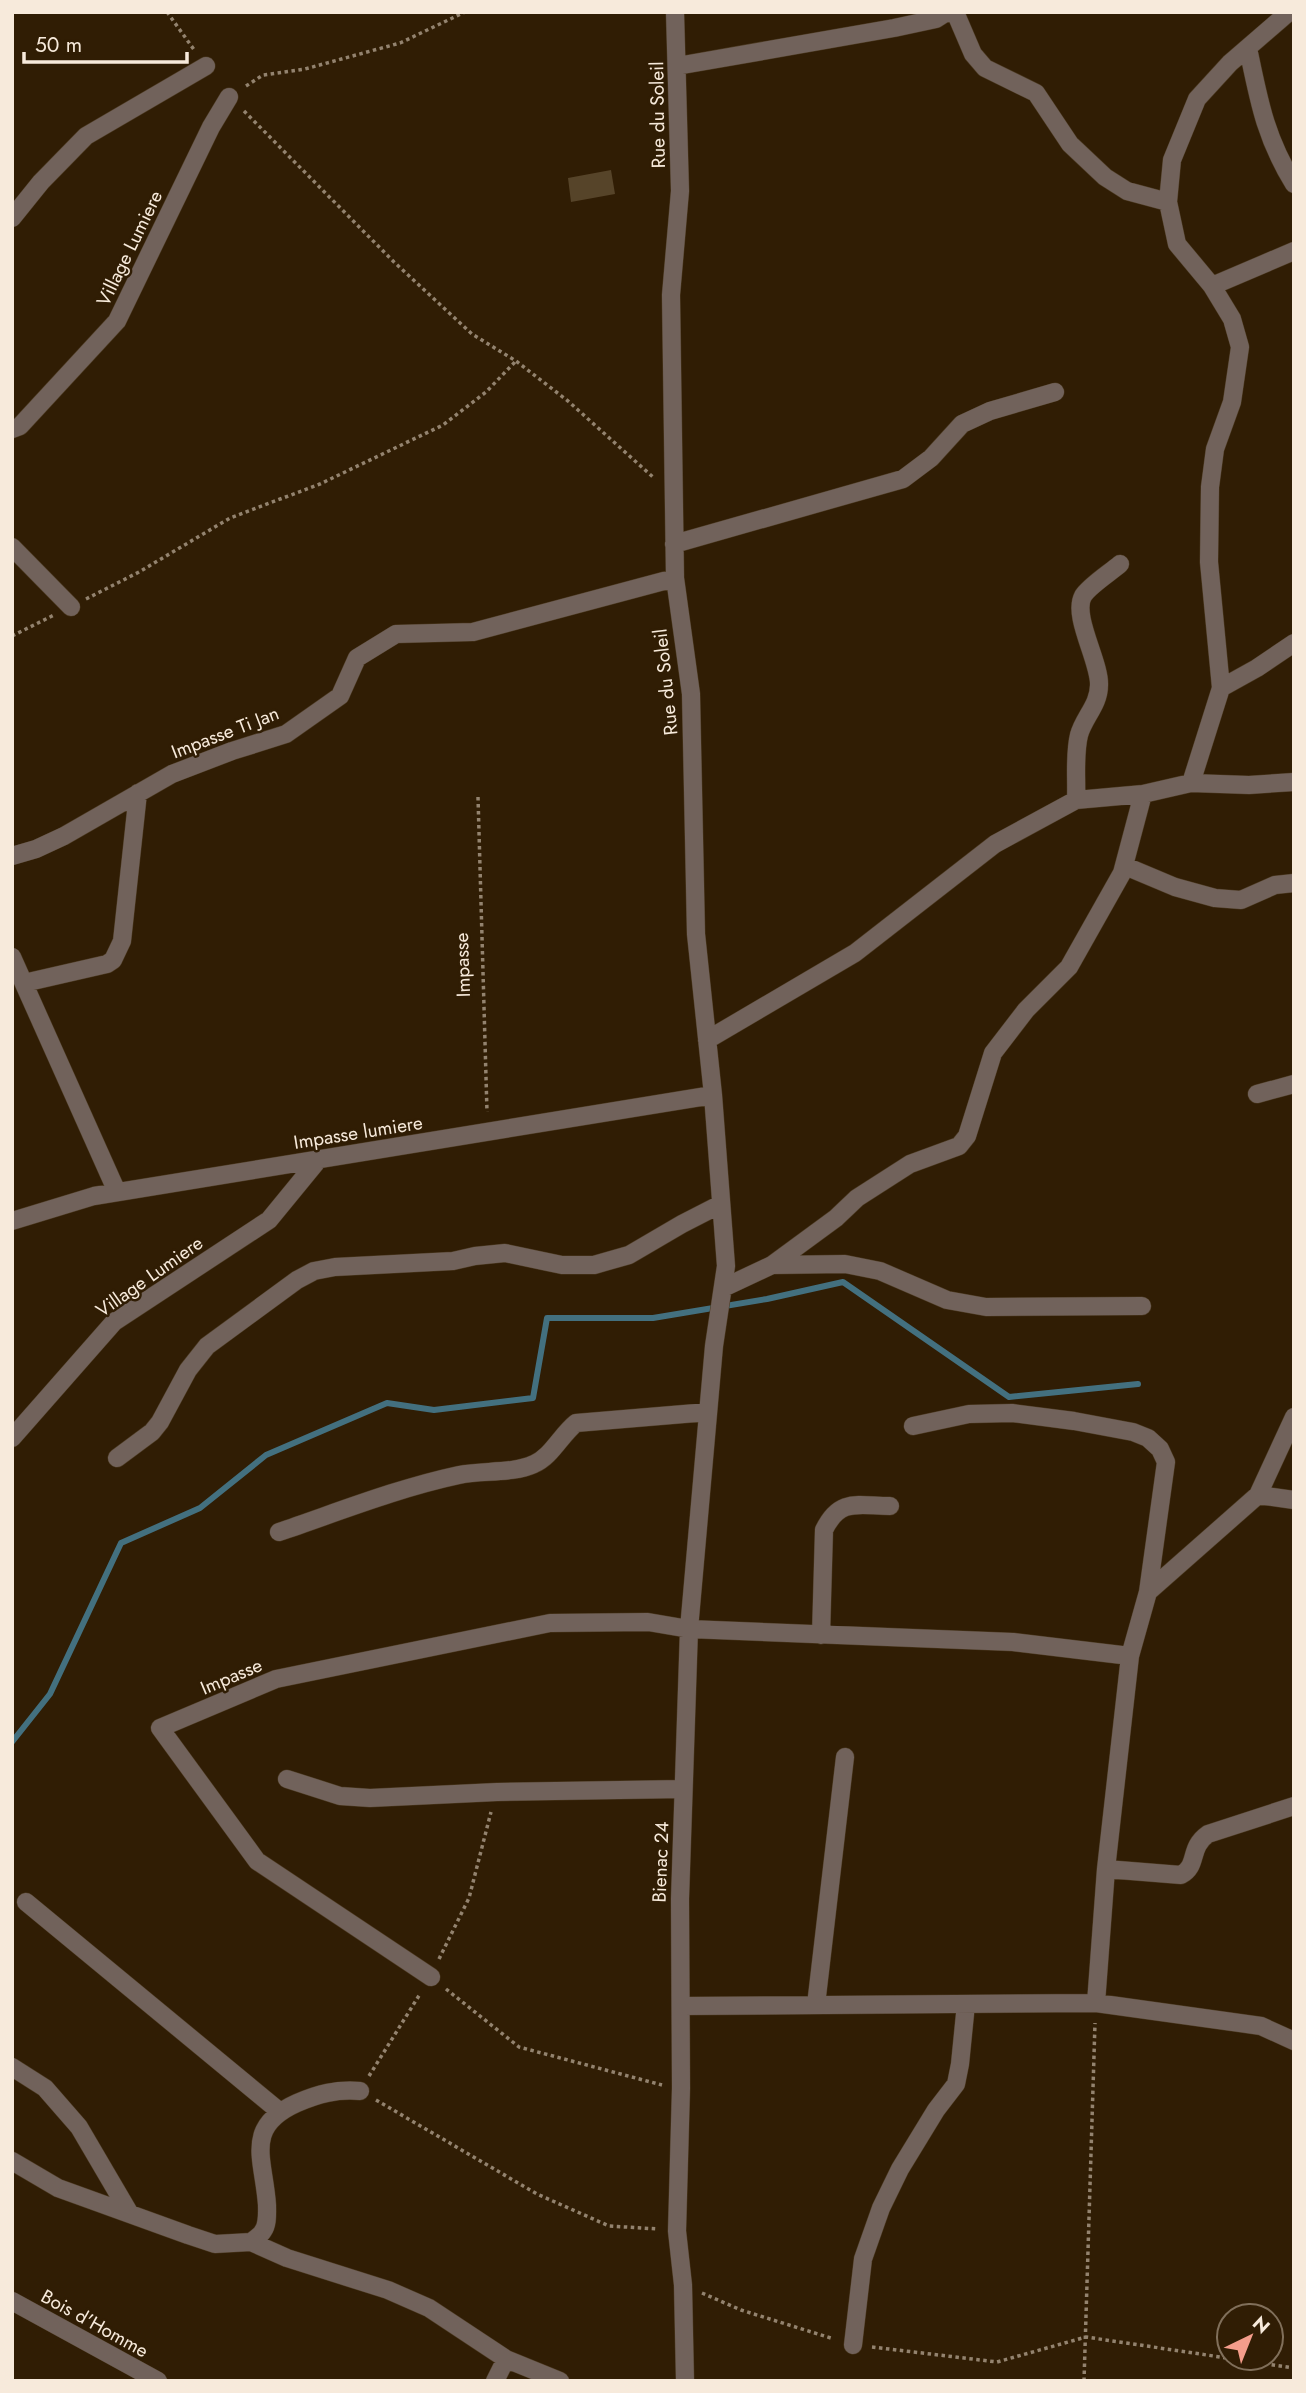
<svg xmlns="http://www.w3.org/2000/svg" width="1306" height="2393" viewBox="0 0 1306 2393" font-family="Jost,sans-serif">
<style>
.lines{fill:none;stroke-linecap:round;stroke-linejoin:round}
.stream{stroke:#43707f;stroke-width:6}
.building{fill:#564429}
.minor-casing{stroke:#4c3a22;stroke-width:19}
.path{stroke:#93836f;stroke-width:3.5;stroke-dasharray:3.5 3.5;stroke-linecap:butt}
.minor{stroke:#71625b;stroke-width:18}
.labels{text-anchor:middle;stroke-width:5;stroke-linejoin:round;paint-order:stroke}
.street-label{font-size:19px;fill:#f7eadb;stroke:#301d04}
</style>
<rect width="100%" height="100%" fill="#301d04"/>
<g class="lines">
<path class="stream" d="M 12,1742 L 50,1694 L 121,1543 L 200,1508 L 266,1455 L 387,1403 L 434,1410 L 533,1398 L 547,1318 L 653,1318 L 767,1299 L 843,1282 L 1009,1397 L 1138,1384"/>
</g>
<path class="building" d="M 611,170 L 615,194 L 571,202 L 568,178 Z"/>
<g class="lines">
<defs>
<path id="minor" d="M 675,12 L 680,191 L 671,295 L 675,578 L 691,694 L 696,934 L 713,1095 L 726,1266 L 714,1346 L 689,1629 L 680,1899 L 681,2088 L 677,2231 L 683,2285 L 685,2381
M 955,12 L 973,54 L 985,68 L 1036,93 L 1070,144 L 1105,177 L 1127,191 L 1168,202
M 1248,48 C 1259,101 1265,137 1294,184
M 677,66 L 894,28 L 936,19 L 947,12
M 12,218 L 41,182 L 86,136 L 206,66
M 1212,286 L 1294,251
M 12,429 L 20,426 L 117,321 L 211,127 L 229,97
M 674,544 L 903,479 L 931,458 L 962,424 L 990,411 L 1055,392
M 12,547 L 71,607
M 1221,688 L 1257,668 L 1294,643
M 1191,783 L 1221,688 L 1209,562 L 1210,487 L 1215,449 L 1232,402 L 1240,347 L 1232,319 L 1212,286 L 1177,244 L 1168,202 L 1172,160 L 1197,99 L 1230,63 L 1289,12
M 1076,800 C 1077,779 1074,755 1079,735 C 1084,717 1099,705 1099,685 C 1100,662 1072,616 1083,596 C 1089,586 1111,572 1120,564
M 12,856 L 36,849 L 64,836 L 172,774 L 232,751 L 286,734 L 340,696 L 357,658 L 396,634 L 473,632 L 675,578
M 1125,866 L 1175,887 L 1215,898 L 1241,900 L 1275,885 L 1294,883
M 12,957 L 117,1192
M 24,983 L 107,964 L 113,960 L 122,941 L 138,793
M 707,1040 L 855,953 L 995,844 L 1076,800 L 1143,794 L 1191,783 L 1249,785 L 1294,782
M 1257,1094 L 1294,1084
M 12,1221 L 94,1196 L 713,1095
M 772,1265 L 845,1264 L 880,1271 L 947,1300 L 986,1307 L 1142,1306
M 723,1288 L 772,1265 L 836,1218 L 857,1198 L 910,1164 L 959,1146 L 967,1136 L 993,1053 L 1026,1010 L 1069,967 L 1122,873 L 1143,794
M 913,1426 L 969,1414 L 1012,1413 L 1074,1421 L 1133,1432 L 1148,1438 L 1160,1449 L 1166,1462 L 1148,1592
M 12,1438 L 114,1322 L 269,1220 L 319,1159
M 117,1458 L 152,1432 L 160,1422 L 188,1370 L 207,1346 L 297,1280 L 314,1271 L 335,1267 L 453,1261 L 475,1256 L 505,1253 L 562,1265 L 594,1265 L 629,1255 L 682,1224 L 721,1204
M 1258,1495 L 1294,1500
M 279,1532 C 338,1512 398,1488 459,1475 C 483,1470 512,1474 534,1464 C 551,1457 561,1435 576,1423 L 708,1412
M 821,1635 L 824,1530 C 840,1497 859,1506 890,1506
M 287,1779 L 340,1796 L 370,1798 L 497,1792 L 683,1789
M 1106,1869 L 1181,1875 C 1199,1865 1188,1848 1208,1834 L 1294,1806
M 26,1902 L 279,2111
M 431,1977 L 257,1861 L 160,1728 L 276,1679 L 550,1623 L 648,1622 L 689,1629 L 1013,1642 L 1130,1656
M 1096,2003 L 1106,1869 L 1130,1656 L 1148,1592 L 1258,1495 L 1294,1417
M 816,2005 L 845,1757
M 681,2006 L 1096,2003 L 1261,2026 L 1294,2041
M 12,2067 L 45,2088 L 79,2127 L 130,2214
M 12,2161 L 58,2188 L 188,2235 L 215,2244 L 251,2242 L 287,2258 L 388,2290 L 429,2308 L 506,2359 L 560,2381
M 251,2242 C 255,2239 261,2235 263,2231 C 268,2224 267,2213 267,2205 C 264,2159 243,2127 297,2103 C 318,2094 336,2089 360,2091
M 12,2301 L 158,2381
M 853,2345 L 863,2259 L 881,2208 L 900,2169 L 936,2110 L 956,2084 L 960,2064 L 966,2004
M 495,2381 L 506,2359"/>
</defs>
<use href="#minor" class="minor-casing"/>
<path class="path" d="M 167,12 L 195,51
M 246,86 L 263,75 L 305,69 L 400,43 L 465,12
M 244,111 L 394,262 L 472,334 L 516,361 L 568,401 L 654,478
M 86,599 L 139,572 L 230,518 L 320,484 L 443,425 L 486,392 L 516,361
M 12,636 L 54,615
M 478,797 L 487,1112
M 439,1959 L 469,1898 L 491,1812
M 446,1989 L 519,2047 L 662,2085
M 369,2076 L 420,1994
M 376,2100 L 537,2194 L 609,2226 L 658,2229
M 702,2293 L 741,2310 L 834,2339
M 872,2347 L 997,2362 L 1086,2337 L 1294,2368
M 1084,2381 L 1095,2023"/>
<use href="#minor" class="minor"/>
</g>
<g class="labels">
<g class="street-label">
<text transform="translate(657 115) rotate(-91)" y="7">Rue du Soleil</text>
<text transform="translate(129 248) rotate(-64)" y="7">Village Lumiere</text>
<text transform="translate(665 682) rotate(-96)" y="7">Rue du Soleil</text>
<text transform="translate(225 732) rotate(-21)" y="7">Impasse Ti Jan</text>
<text transform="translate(462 965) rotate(-92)" y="7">Impasse</text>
<text transform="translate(358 1132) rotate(-9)" y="7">Impasse lumiere</text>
<text transform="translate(149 1276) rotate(-35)" y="7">Village Lumiere</text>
<text transform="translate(231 1676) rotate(-23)" y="7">Impasse</text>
<text transform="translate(660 1862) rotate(-88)" y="7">Bienac 24</text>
<text transform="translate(95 2323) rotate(29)" y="7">Bois d'Homme</text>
</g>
</g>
<rect width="1306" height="2393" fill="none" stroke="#f7eadb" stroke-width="28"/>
<g transform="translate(1250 2337) rotate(43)"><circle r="33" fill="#301d04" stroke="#806f5a" stroke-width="2"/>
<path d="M0-5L12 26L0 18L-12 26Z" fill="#f49d8b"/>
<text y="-10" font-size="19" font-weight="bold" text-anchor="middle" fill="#f7eadb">N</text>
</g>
<path d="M24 52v10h163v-10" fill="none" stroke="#f7eadb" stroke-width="3.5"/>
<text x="35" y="52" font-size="21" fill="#f7eadb" stroke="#301d04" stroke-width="5" paint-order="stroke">50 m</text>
</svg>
